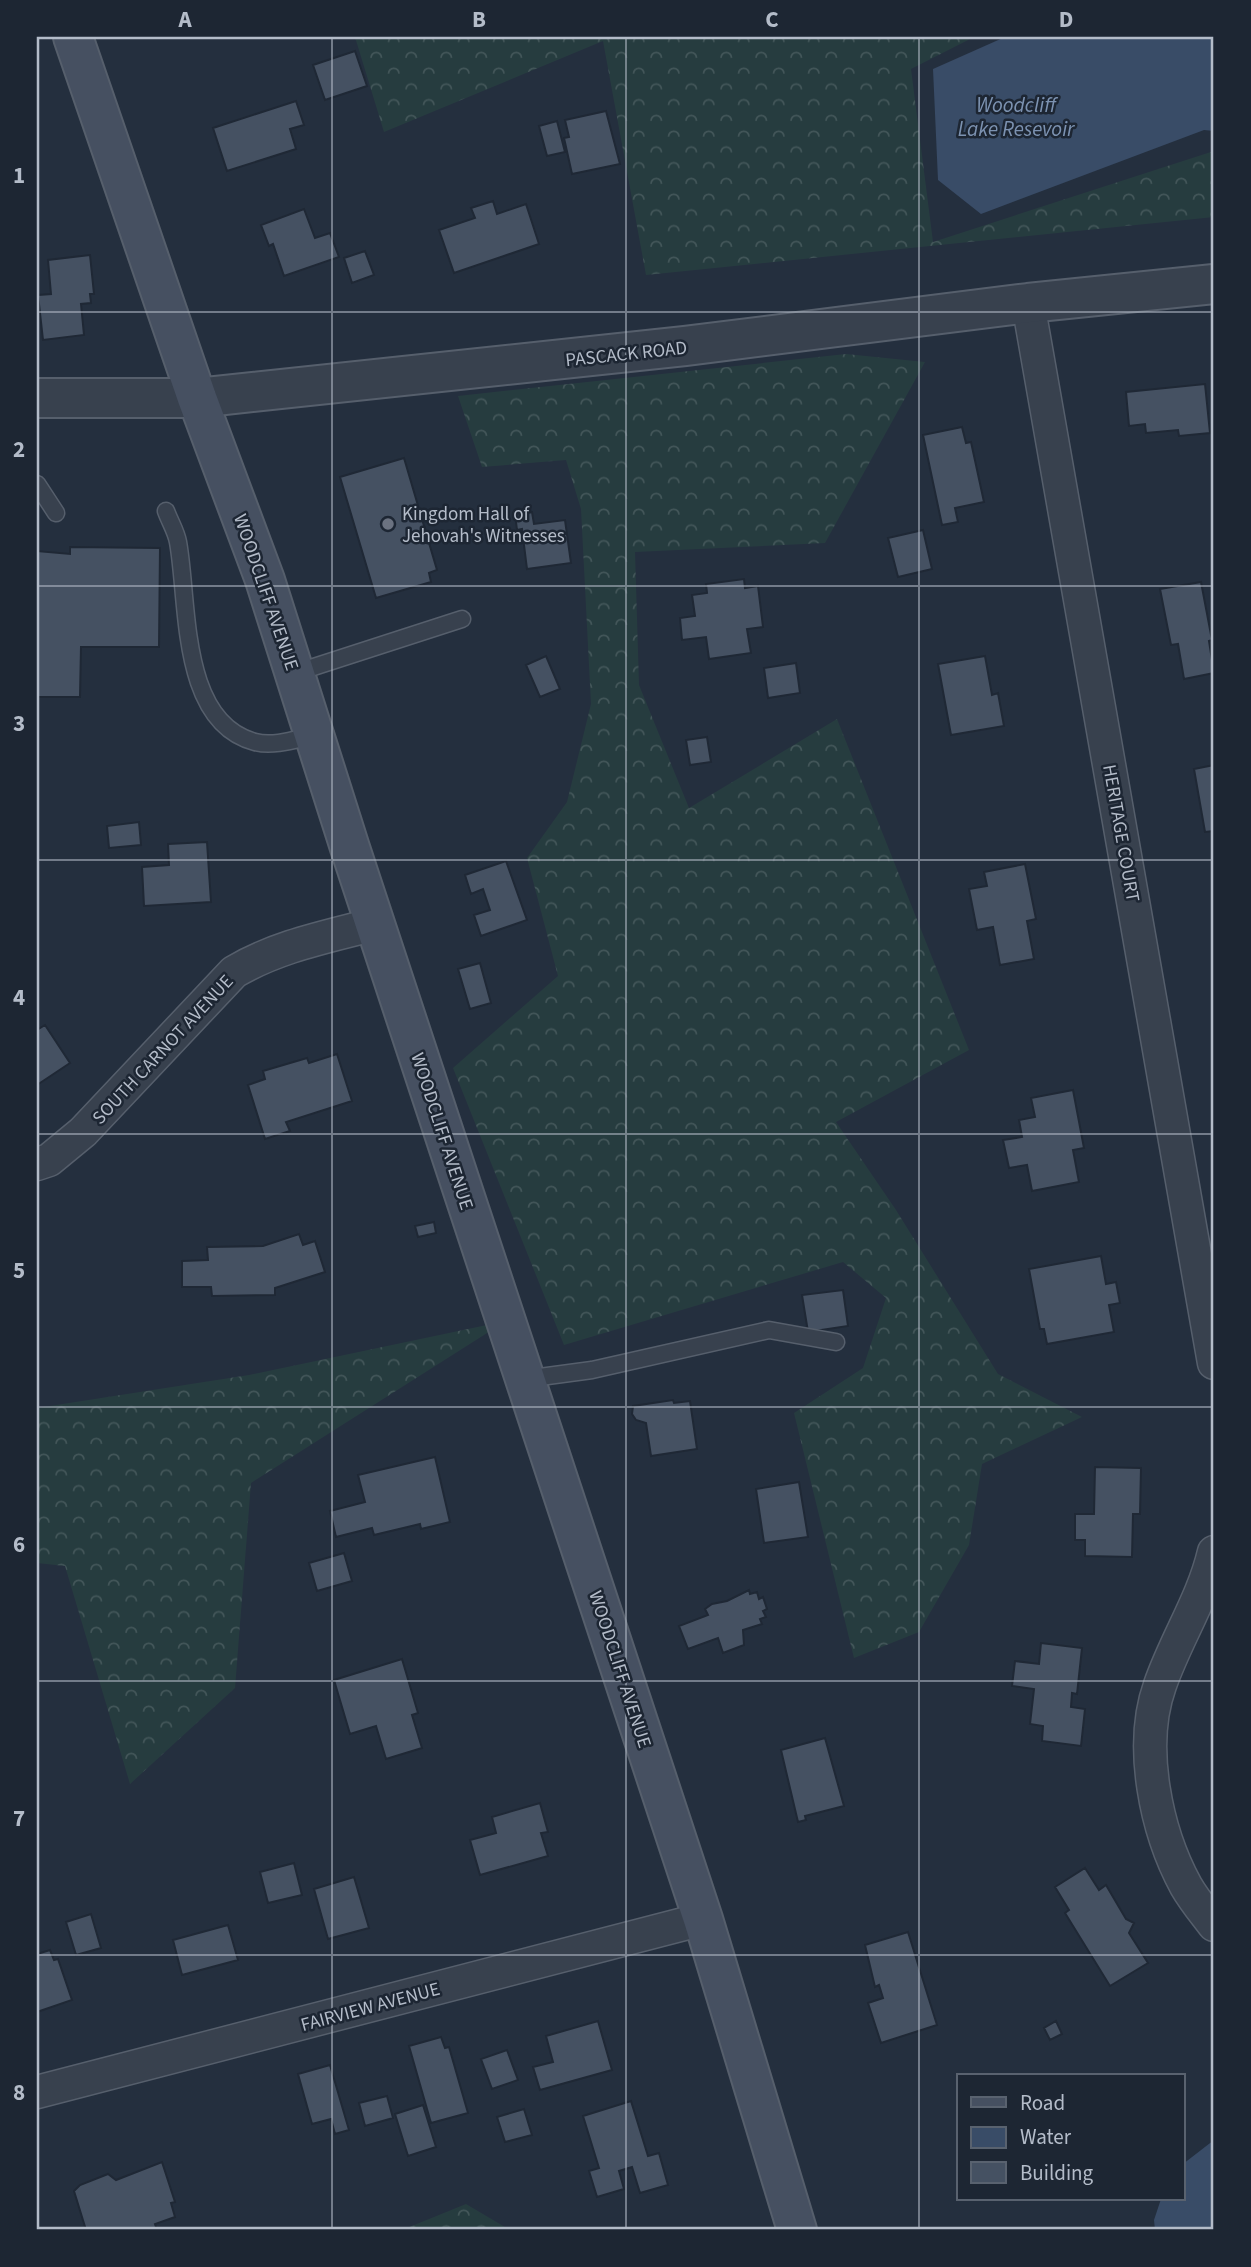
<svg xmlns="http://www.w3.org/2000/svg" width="1251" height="2267" viewBox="0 0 1251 2267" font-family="'Source Sans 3',sans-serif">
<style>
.forest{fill:url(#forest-crowns)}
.water{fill:#394c67}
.building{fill:#455162;stroke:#1f2835;stroke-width:2}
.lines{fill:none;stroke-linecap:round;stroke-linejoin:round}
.service-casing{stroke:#565f6c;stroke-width:19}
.minor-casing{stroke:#565f6c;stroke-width:35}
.tertiary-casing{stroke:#565f6c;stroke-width:42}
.secondary-casing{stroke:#565f6c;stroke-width:42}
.service{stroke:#38414e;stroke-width:16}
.minor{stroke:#38414e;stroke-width:32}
.tertiary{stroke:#38414e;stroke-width:38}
.secondary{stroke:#465061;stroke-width:38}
.grid{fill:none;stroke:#b4bcc9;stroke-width:2;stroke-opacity:0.55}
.worship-dot{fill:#6b7280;stroke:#1d2633;stroke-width:2.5}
.labels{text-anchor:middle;stroke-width:5;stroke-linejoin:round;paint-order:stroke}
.street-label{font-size:19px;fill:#b4bcc9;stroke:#1d2633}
.poi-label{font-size:19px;fill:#b4bcc9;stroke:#1d2633;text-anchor:start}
.water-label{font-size:21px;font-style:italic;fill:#7c92b1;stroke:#1d2633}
.neatline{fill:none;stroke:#b4bcc9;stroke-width:2.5}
.grid-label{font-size:23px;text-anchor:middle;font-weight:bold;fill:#b4bcc9}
</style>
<defs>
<pattern id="forest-crowns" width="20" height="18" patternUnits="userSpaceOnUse" patternTransform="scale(1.75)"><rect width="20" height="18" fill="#263c3f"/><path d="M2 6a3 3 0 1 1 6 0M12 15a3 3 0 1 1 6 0" fill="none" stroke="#435659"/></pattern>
</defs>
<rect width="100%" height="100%" fill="#242f3e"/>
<path class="forest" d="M 355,37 L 974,37 L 911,69 L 933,242 L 1214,151 L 1214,217 L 646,275 L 603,41 L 384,132 Z
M 846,354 L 925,362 L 825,543 L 635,552 L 639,685 L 689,808 L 837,719 L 969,1050 L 836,1122 L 896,1210 L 998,1374 L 1082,1417 L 982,1464 L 969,1545 L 919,1632 L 854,1658 L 794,1413 L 863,1368 L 886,1298 L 843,1262 L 564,1345 L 453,1068 L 558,976 L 527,858 L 567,802 L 591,704 L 581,509 L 566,460 L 482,467 L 458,396 Z
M 506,1321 L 251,1483 L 235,1688 L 130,1784 L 65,1566 L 37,1563 L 37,1408 L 249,1375 Z
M 466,2204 L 510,2230 L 402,2230 Z"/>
<path class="water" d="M 1005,37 L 1214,37 L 1214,131 L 1204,130 L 981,214 L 938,180 L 933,69 Z
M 1214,2140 L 1214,2230 L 1155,2230 L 1154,2220 L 1161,2199 L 1183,2199 L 1183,2164 Z"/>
<path class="building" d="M 355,51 L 367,86 L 325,100 L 313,65 Z
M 296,101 L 304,125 L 290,129 L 296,149 L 227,171 L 213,128 Z
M 606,111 L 620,164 L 572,174 L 564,138 L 569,137 L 565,120 Z
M 557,121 L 565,152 L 547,156 L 539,126 Z
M 493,201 L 497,214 L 526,204 L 539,244 L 454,273 L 439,230 L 475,218 L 471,208 Z
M 304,209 L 315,238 L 330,233 L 339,257 L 284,276 L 273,244 L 269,246 L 261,225 Z
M 365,251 L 374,275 L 352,283 L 344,258 Z
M 90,255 L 94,294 L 90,294 L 91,303 L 81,304 L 84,335 L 43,340 L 38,295 L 51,294 L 48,260 Z
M 1205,384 L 1210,433 L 1179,436 L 1178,430 L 1146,433 L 1145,424 L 1129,426 L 1126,392 Z
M 962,427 L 966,443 L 971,442 L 984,502 L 955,508 L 958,522 L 942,525 L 923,435 Z
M 404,458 L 437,570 L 429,573 L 431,582 L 376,598 L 340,477 Z
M 532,512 L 534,524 L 565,520 L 571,563 L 527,569 L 522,529 L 517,530 L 515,514 Z
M 923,530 L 932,569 L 898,577 L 888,538 Z
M 70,547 L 160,548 L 159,647 L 81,647 L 80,697 L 37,697 L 37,551 L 70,554 Z
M 744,579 L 745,588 L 758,586 L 763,627 L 747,629 L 751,653 L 709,659 L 706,637 L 682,640 L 680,618 L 695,616 L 692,595 L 707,593 L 706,584 Z
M 1201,582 L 1212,640 L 1209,641 L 1214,673 L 1184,679 L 1178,644 L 1171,645 L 1160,589 Z
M 546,656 L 560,689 L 540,697 L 526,665 Z
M 985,656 L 992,695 L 998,693 L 1004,726 L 951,735 L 938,664 Z
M 796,663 L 800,693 L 768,698 L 764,668 Z
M 707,737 L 711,762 L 690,765 L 686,740 Z
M 1214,765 L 1214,831 L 1205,832 L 1194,769 Z
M 139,822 L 141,845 L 109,848 L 107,826 Z
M 207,842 L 211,902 L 144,906 L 142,867 L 169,865 L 168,844 Z
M 506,861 L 527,920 L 481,936 L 474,915 L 490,910 L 483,889 L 471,894 L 465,875 Z
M 1025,864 L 1036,919 L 1027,921 L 1034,959 L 1000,965 L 993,927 L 977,930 L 969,889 L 987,886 L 984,872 Z
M 480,963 L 491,1003 L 470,1009 L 458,969 Z
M 45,1025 L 70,1063 L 37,1085 L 37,1030 Z
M 337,1054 L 352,1101 L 286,1122 L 290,1131 L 265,1139 L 248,1085 L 265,1079 L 263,1071 L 307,1058 L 309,1063 Z
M 1073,1090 L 1084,1148 L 1073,1150 L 1079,1182 L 1032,1191 L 1027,1165 L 1009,1168 L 1003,1140 L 1022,1137 L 1019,1120 L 1035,1117 L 1031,1098 Z
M 434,1222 L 436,1233 L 418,1237 L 415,1226 Z
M 299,1234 L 303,1245 L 315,1241 L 325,1272 L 275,1288 L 275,1295 L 212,1296 L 211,1287 L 182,1287 L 182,1261 L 208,1260 L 207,1247 L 263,1246 Z
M 1101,1256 L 1106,1284 L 1116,1282 L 1120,1303 L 1109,1305 L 1114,1332 L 1047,1344 L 1044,1329 L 1040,1329 L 1029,1269 Z
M 843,1290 L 848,1326 L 808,1332 L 802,1295 Z
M 673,1400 L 674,1403 L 690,1401 L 697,1449 L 651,1456 L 646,1423 L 636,1420 L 632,1414 L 633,1406 Z
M 435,1457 L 450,1522 L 421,1529 L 420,1524 L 374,1535 L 372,1528 L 336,1537 L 330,1511 L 365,1502 L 358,1475 Z
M 1095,1467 L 1141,1468 L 1140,1514 L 1133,1514 L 1132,1557 L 1085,1556 L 1085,1540 L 1075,1540 L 1075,1514 L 1094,1514 Z
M 799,1482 L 808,1537 L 764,1543 L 756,1489 Z
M 344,1553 L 352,1581 L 317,1591 L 309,1563 Z
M 749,1590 L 750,1594 L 757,1592 L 759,1599 L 763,1597 L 767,1609 L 763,1611 L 766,1617 L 760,1619 L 762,1624 L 743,1630 L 744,1645 L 723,1653 L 718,1638 L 688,1649 L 679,1626 L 708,1615 L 705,1609 L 712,1604 L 727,1601 Z
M 1041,1643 L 1082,1648 L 1077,1694 L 1072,1693 L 1071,1707 L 1085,1709 L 1081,1746 L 1042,1741 L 1043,1726 L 1030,1724 L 1034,1689 L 1012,1686 L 1015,1661 L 1039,1664 Z
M 402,1659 L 418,1713 L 412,1715 L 422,1748 L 386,1759 L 376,1726 L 350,1734 L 334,1680 Z
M 825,1738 L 844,1806 L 805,1816 L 806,1820 L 798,1822 L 781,1750 Z
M 540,1803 L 548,1832 L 541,1833 L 548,1856 L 480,1875 L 470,1840 L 496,1833 L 492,1817 Z
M 294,1863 L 302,1895 L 268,1903 L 260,1872 Z
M 1085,1868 L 1099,1890 L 1106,1885 L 1126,1919 L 1134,1923 L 1129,1933 L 1148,1963 L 1110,1986 L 1065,1913 L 1069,1910 L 1055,1887 Z
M 354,1877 L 369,1928 L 328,1939 L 314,1889 Z
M 91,1914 L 101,1948 L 76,1955 L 66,1922 Z
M 228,1925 L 238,1960 L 182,1975 L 173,1940 Z
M 908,1932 L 937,2025 L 881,2043 L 868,2003 L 883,1998 L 879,1985 L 875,1987 L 865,1945 Z
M 50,1950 L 54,1960 L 58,1959 L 72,2000 L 37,2012 L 37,1954 Z
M 598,2021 L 612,2070 L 540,2090 L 533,2067 L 553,2062 L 546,2036 Z
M 1056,2021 L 1062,2034 L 1050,2040 L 1044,2028 Z
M 441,2037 L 445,2048 L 449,2047 L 468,2113 L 431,2123 L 409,2046 Z
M 507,2050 L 518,2080 L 492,2089 L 481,2059 Z
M 330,2065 L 349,2130 L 335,2134 L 331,2119 L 312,2124 L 298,2074 Z
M 387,2096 L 393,2118 L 365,2126 L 359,2103 Z
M 631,2101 L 648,2156 L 659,2153 L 668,2185 L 640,2193 L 632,2167 L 619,2171 L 624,2189 L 597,2197 L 589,2171 L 599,2168 L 583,2116 Z
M 423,2105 L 436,2147 L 408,2156 L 395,2114 Z
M 524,2109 L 532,2135 L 505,2142 L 497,2117 Z
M 162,2162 L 175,2202 L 171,2203 L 175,2217 L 155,2224 L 157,2230 L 86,2230 L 74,2191 L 80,2185 L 108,2174 L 116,2180 Z"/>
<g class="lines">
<defs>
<path id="service" d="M 37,484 L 56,513
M 166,511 C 170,522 176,531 178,542 C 189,602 179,722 255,742 C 274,747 296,739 314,735
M 295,673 L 462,619
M 525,1379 L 592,1370 L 769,1330 L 836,1342"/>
<path id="minor" d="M 1028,303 L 1214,1363
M 37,1164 L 49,1160 L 83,1132 L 234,972 C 278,946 326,937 375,924
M 1214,1552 C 1203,1599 1176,1639 1160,1685 C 1138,1746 1156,1831 1186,1886 C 1194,1900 1205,1913 1214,1925
M 37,2092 L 703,1919"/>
<path id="tertiary" d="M 37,398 L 197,398 L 685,346 L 1028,303 L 1214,284"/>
<path id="secondary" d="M 73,37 L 197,398 L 265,580 L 350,848 L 703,1919 L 797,2230"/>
</defs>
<use href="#service" class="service-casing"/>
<use href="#minor" class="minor-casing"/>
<use href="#tertiary" class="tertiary-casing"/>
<use href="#secondary" class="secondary-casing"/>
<use href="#service" class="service"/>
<use href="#minor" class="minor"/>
<use href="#tertiary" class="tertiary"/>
<use href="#secondary" class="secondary"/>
</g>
<path class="grid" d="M 332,37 L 332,2230M 626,37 L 626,2230M 919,37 L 919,2230M 37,312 L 1214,312M 37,586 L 1214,586M 37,860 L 1214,860M 37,1134 L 1214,1134M 37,1407 L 1214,1407M 37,1681 L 1214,1681M 37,1955 L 1214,1955"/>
<circle class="worship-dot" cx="388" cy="524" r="7"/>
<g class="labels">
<g class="street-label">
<text transform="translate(626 353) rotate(-6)" y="7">PASCACK ROAD</text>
<text transform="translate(267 592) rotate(71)" y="7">WOODCLIFF AVENUE</text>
<text transform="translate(1122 833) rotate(80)" y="7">HERITAGE COURT</text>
<text transform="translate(162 1049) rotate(-47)" y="7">SOUTH CARNOT AVENUE</text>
<text transform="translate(443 1131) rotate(72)" y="7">WOODCLIFF AVENUE</text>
<text transform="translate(621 1669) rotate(72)" y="7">WOODCLIFF AVENUE</text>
<text transform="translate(370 2006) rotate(-15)" y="7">FAIRVIEW AVENUE</text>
</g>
<g class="poi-label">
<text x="402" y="520">Kingdom Hall of<tspan x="402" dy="22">Jehovah's Witnesses</tspan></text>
</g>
<g class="water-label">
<text x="1016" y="112">Woodcliff<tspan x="1016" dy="24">Lake Resevoir</tspan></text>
</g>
</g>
<rect width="1251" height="2267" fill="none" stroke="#1d2633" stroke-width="77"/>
<rect x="957" y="2074" width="228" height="126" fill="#1d2633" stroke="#59626f" stroke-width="2"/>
<rect x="971" y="2097" width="35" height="10" fill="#465061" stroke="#59626f" stroke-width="2"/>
<text x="1020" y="2110" font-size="21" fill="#b4bcc9">Road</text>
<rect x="971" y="2127" width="35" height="21" fill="#394c67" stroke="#59626f" stroke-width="2"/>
<text x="1020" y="2144" font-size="21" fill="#b4bcc9">Water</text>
<rect x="971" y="2162" width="35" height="21" fill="#455162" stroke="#59626f" stroke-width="2"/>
<text x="1020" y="2180" font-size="21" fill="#b4bcc9">Building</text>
<rect x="38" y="38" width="1174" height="2190" class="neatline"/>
<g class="grid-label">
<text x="185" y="27">A</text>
<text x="479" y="27">B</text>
<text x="772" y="27">C</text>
<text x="1066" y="27">D</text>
<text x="19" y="183">1</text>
<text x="19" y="457">2</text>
<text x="19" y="731">3</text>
<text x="19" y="1005">4</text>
<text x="19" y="1278">5</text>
<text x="19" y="1552">6</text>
<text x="19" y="1826">7</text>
<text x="19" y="2100">8</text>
</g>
</svg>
